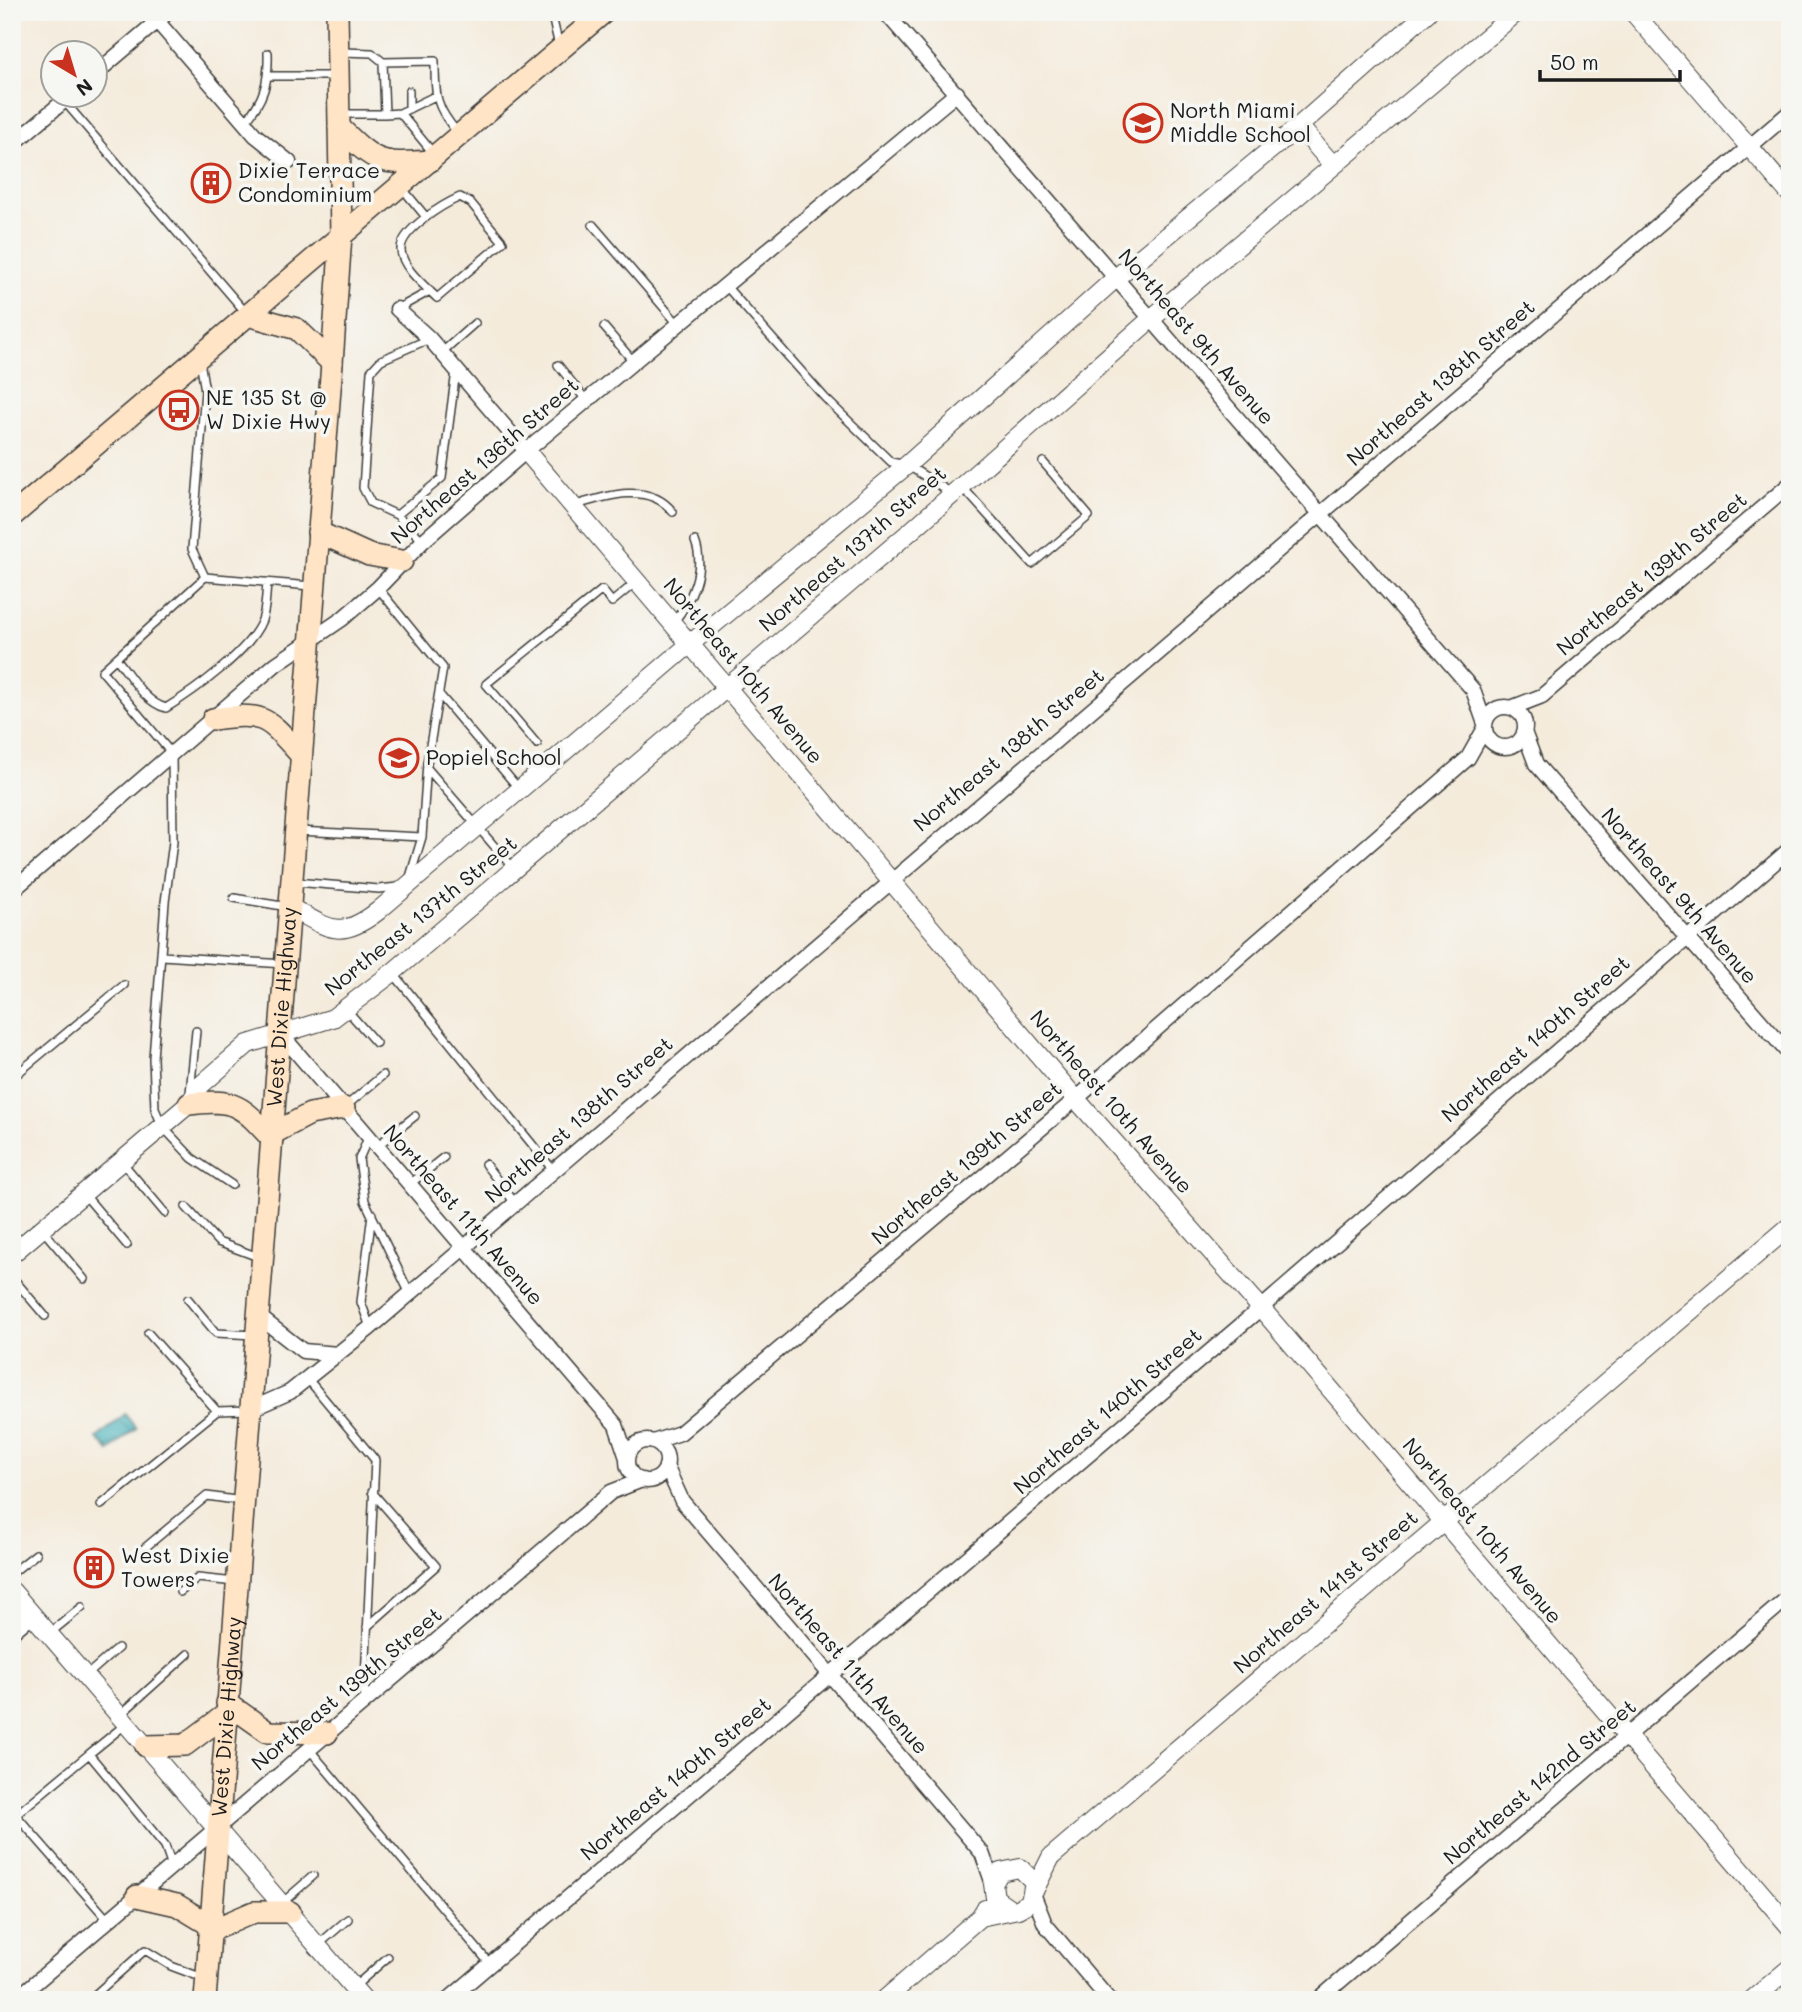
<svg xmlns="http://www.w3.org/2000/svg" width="1802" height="2012" viewBox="0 0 1802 2012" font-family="Mali,sans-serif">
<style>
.water{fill:url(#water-waves);stroke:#2c646a;stroke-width:2}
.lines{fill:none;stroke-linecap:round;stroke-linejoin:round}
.service-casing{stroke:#3c3b39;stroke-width:10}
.minor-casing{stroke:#3c3b39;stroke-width:17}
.tertiary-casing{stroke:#3c3b39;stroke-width:20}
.secondary-casing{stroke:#3c3b39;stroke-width:24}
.service{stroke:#fff;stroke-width:7}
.minor{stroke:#fff;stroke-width:14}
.tertiary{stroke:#fff;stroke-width:18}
.secondary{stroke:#ffe4c6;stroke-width:21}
.labels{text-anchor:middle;stroke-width:7;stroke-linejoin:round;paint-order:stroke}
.poi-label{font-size:21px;fill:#1c1c1c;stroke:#f6f6f2;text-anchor:start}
.street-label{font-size:21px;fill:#1c1c1c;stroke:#f6f6f2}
</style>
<defs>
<pattern id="water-waves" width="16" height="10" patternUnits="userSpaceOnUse" patternTransform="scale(1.75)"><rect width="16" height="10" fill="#3dadb8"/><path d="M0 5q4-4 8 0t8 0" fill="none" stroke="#328c95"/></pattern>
</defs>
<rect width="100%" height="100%" fill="#f6f6f2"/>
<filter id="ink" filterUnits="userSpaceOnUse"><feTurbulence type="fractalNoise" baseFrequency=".0143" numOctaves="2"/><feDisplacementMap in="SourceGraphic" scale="14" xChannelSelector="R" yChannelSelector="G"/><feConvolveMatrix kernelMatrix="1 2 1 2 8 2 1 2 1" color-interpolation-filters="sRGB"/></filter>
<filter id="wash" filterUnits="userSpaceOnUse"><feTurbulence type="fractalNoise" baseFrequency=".00686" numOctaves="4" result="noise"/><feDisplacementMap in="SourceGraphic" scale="28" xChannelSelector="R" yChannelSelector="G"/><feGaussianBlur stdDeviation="1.57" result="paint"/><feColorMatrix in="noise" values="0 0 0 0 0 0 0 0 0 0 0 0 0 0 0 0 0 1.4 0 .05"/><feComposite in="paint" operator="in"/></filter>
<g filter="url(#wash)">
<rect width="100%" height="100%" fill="#f4ebdb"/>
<path class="water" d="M 125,1414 L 136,1428 L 109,1451 L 97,1438 Z"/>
</g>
<g filter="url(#ink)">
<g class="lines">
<defs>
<path id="service" d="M 551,12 L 559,46
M 342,52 L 372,53 L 383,62
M 269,76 L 334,76
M 409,91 L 409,109
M 435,96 L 400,113 L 385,114 L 383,62 L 435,61 C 435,95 435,107 458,133
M 64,101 L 247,314
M 400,113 L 433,153
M 340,114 L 385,114
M 244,123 C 264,100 269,82 268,53
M 402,188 L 426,217
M 460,197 L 471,203 L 503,242 L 437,298 C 425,286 402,268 401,250 C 400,230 444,204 460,197 Z
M 593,225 L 678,324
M 725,285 L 825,398 L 891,462 L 907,465 L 953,494 L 966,491 L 1032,564 L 1089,516 L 1043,462
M 397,309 L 430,291
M 604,327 L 633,361
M 441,353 L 475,323
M 200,361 L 205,391 L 192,549 L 205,577
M 558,365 L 586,400
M 573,506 C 605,496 649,481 673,512
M 397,515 L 371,503 L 363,488 L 371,371 L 381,360 L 429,339
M 423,541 L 397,515 L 442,478 L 456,371
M 673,623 C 691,601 706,570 695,541
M 116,658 C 130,675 144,702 166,708 C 194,691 250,651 262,620 C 266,609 266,594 267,582
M 439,694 L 519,789
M 537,744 L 486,684 L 602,590 L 612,602 L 636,582
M 427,768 L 514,869
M 297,831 L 422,837 L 427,763 L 443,668 L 378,588
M 410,877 L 422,837
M 295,882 L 379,889 L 398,887
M 234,898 L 288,907
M 162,956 L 284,964
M 393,973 L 553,1170
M 346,1009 L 376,1043
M 12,1078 L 124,985
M 190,1093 L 196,1031
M 346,1106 L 383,1075
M 368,1138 L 359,1159 L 365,1201 L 410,1294
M 377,1146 L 415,1116
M 122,1162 L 165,1213
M 485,1164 L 515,1203
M 410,1184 L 444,1157
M 232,1185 L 192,1158 L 163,1127 L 155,1109 L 153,1058 L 165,902 L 173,842 L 172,754 L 102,671 L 205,577 L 311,586
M 84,1194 L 127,1245
M 186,1207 L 218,1242 L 261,1258
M 42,1229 L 84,1279
M 12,1277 L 45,1316
M 188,1299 L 216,1333 L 255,1335
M 370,1327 L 361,1302 L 372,1214
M 148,1333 L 217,1411 L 249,1410
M 307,1378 L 375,1460 L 364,1702
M 101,1505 L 217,1411
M 141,1551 L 207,1496 L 242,1501
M 12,1573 L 36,1554
M 180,1592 L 198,1578 L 235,1582
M 367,1627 L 436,1566 L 372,1492
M 50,1633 L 82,1607
M 87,1675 L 118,1648
M 120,1715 L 188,1654
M 126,1724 L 89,1754 L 165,1846 L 172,1866
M 309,1749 L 490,1964
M 16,1815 L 108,1920
M 12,1818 L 89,1754
M 282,1903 L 313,1876
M 318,1945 L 348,1919
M 354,1987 L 388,1957
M 89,2000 L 145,1950 L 171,1966 L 203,1978"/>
<path id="minor" d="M 885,12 L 1473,690 L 1485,724
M 157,21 L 255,135 L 289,162
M 94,75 L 168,12
M 12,145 L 72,94
M 397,309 L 429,338 L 526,451
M1485 727a20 20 0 1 1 40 0a20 20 0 1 1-40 0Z
M 1511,708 L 1542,696 L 1790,484
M 1524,732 L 1536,764 L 1790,1055
M 12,891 L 276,664 L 342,619 L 378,588 L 423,541 L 526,451 L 957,93
M 280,1033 L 616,1425 L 627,1458
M 257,1315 L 303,1351 L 338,1354
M 249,1410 L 290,1392 L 370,1328 L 1790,112
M627 1461a20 20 0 1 1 40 0a20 20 0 1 1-40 0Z
M 653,1442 L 680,1433 L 1076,1099 L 1468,758 L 1485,728
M 666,1466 L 682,1501 L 982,1853 L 993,1884
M 12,1632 L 32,1615
M 1034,1896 L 1045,1924 L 1109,2000
M 15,2000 L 611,1492 L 642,1480
M 448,2000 L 1261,1308 L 1790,849
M 1318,2000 L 1790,1596"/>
<path id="tertiary" d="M 149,12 L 157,21
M 1633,12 L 1790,194
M 1299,126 L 1332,164
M 526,451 L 1076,1099 L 1261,1308 L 1790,1927
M 289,907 C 328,927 338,942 378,911 L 690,644 L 907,465 L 1117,277 L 1299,126 L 1428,12
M 12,1254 L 189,1104 L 201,1085 L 248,1044 L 333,1018 L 392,973 L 912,530 L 1152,318 L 1517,12
M 12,1591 L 364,2000
M 1035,1889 L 1051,1857 L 1790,1226
M 980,1917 L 1018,1909 L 1030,1902 L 1034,1882 L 1020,1868 L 1000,1872 L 993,1884 L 995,1898 L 1011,1909
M 884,2000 L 980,1917 L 985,1909
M 1752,2000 L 1790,1968"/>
<g id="secondary">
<path d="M 339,127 C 376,163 379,165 430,161"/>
<path d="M 248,315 L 297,329 L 332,363"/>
<path d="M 12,516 L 604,12"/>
<path d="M 318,532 L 369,555 L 402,561"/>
<path d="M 213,719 C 266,712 266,717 301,755"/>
<path d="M 189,1104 C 235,1098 242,1106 272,1139"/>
<path d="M 272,1134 L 310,1114 L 344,1108"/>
<path d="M 227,1703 L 268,1732 L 327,1733"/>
<path d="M 146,1746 L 185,1745 L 225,1715"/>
<path d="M 137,1896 L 177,1905 L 210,1925"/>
<path d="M 210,1931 L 254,1912 L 290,1912"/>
<path id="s1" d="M 205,2000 L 332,363 L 341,235 L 337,12"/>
</g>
</defs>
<use href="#service" class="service-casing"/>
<use href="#minor" class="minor-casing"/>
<use href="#tertiary" class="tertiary-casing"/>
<use href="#secondary" class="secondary-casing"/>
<use href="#service" class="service"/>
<use href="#minor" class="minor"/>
<use href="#tertiary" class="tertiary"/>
<use href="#secondary" class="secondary"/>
</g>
</g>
<defs>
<symbol id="school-ring" viewBox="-11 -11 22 22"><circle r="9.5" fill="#f6f6f2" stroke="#c8321e" stroke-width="1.5"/><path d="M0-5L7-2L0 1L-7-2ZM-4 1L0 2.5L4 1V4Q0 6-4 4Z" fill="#c8321e"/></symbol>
<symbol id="building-ring" viewBox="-11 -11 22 22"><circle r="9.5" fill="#f6f6f2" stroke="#c8321e" stroke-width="1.5"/><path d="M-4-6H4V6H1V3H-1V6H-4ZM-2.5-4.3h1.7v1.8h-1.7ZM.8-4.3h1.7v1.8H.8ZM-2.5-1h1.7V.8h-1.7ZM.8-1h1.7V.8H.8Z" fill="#c8321e"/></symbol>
<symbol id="bus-ring" viewBox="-11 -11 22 22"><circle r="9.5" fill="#f6f6f2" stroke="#c8321e" stroke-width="1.5"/><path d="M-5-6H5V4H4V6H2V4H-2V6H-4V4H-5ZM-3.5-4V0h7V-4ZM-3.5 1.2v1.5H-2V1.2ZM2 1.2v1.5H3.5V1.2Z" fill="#c8321e"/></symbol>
</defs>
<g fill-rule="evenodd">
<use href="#school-ring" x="1121" y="101" width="44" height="44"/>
<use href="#building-ring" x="189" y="161" width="44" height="44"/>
<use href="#bus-ring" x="157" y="388" width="44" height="44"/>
<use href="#school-ring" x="377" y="736" width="44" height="44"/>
<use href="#building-ring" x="72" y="1546" width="44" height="44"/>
</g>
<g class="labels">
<g class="poi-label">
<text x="1170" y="118">North Miami<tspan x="1170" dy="24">Middle School</tspan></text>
<text x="238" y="178">Dixie Terrace<tspan x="238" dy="24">Condominium</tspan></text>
<text x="206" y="405">NE 135 St @<tspan x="206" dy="24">W Dixie Hwy</tspan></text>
<text x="426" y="765">Popiel School</text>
<text x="121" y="1563">West Dixie<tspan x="121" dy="24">Towers</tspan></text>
</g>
<g class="street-label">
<text transform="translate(1196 337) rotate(49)" y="7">Northeast 9th Avenue</text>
<text transform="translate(1441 383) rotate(-41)" y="7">Northeast 138th Street</text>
<text transform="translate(485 461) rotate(-41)" y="7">Northeast 136th Street</text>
<text transform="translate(853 549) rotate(-41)" y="7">Northeast 137th Street</text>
<text transform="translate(1652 574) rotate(-40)" y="7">Northeast 139th Street</text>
<text transform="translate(743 671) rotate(50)" y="7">Northeast 10th Avenue</text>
<text transform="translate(1009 750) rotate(-40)" y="7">Northeast 138th Street</text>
<text transform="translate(1679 896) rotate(49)" y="7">Northeast 9th Avenue</text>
<text transform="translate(421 916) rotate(-39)" y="7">Northeast 137th Street</text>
<text dy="7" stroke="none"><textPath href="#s1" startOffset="996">West Dixie Highway</textPath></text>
<text transform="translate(1536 1039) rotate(-41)" y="7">Northeast 140th Street</text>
<text transform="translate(1111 1102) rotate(49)" y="7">Northeast 10th Avenue</text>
<text transform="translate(579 1120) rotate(-41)" y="7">Northeast 138th Street</text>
<text transform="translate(967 1163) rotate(-40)" y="7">Northeast 139th Street</text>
<text transform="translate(463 1215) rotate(49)" y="7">Northeast 11th Avenue</text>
<text transform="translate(1108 1411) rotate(-41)" y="7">Northeast 140th Street</text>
<text transform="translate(1482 1531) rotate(50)" y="7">Northeast 10th Avenue</text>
<text transform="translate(1326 1592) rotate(-41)" y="7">Northeast 141st Street</text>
<text transform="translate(848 1664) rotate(49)" y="7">Northeast 11th Avenue</text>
<text transform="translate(347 1689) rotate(-40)" y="7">Northeast 139th Street</text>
<text dy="7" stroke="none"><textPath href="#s1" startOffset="284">West Dixie Highway</textPath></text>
<text transform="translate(676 1779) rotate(-40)" y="7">Northeast 140th Street</text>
<text transform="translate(1540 1782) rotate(-40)" y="7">Northeast 142nd Street</text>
</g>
</g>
<rect width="1802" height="2012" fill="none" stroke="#f6f6f2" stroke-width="42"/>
<g transform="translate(74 74) rotate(142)"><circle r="33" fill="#f6f6f2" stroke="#9f9f9c" stroke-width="2"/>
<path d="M0-5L12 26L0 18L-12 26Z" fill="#c8321e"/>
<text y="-10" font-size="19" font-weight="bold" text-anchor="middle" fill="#1c1c1c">N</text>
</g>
<path d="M1540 70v10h140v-10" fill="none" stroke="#1c1c1c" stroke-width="3.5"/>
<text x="1550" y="70" font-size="21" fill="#1c1c1c" stroke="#f6f6f2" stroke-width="5" paint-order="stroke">50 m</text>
</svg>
